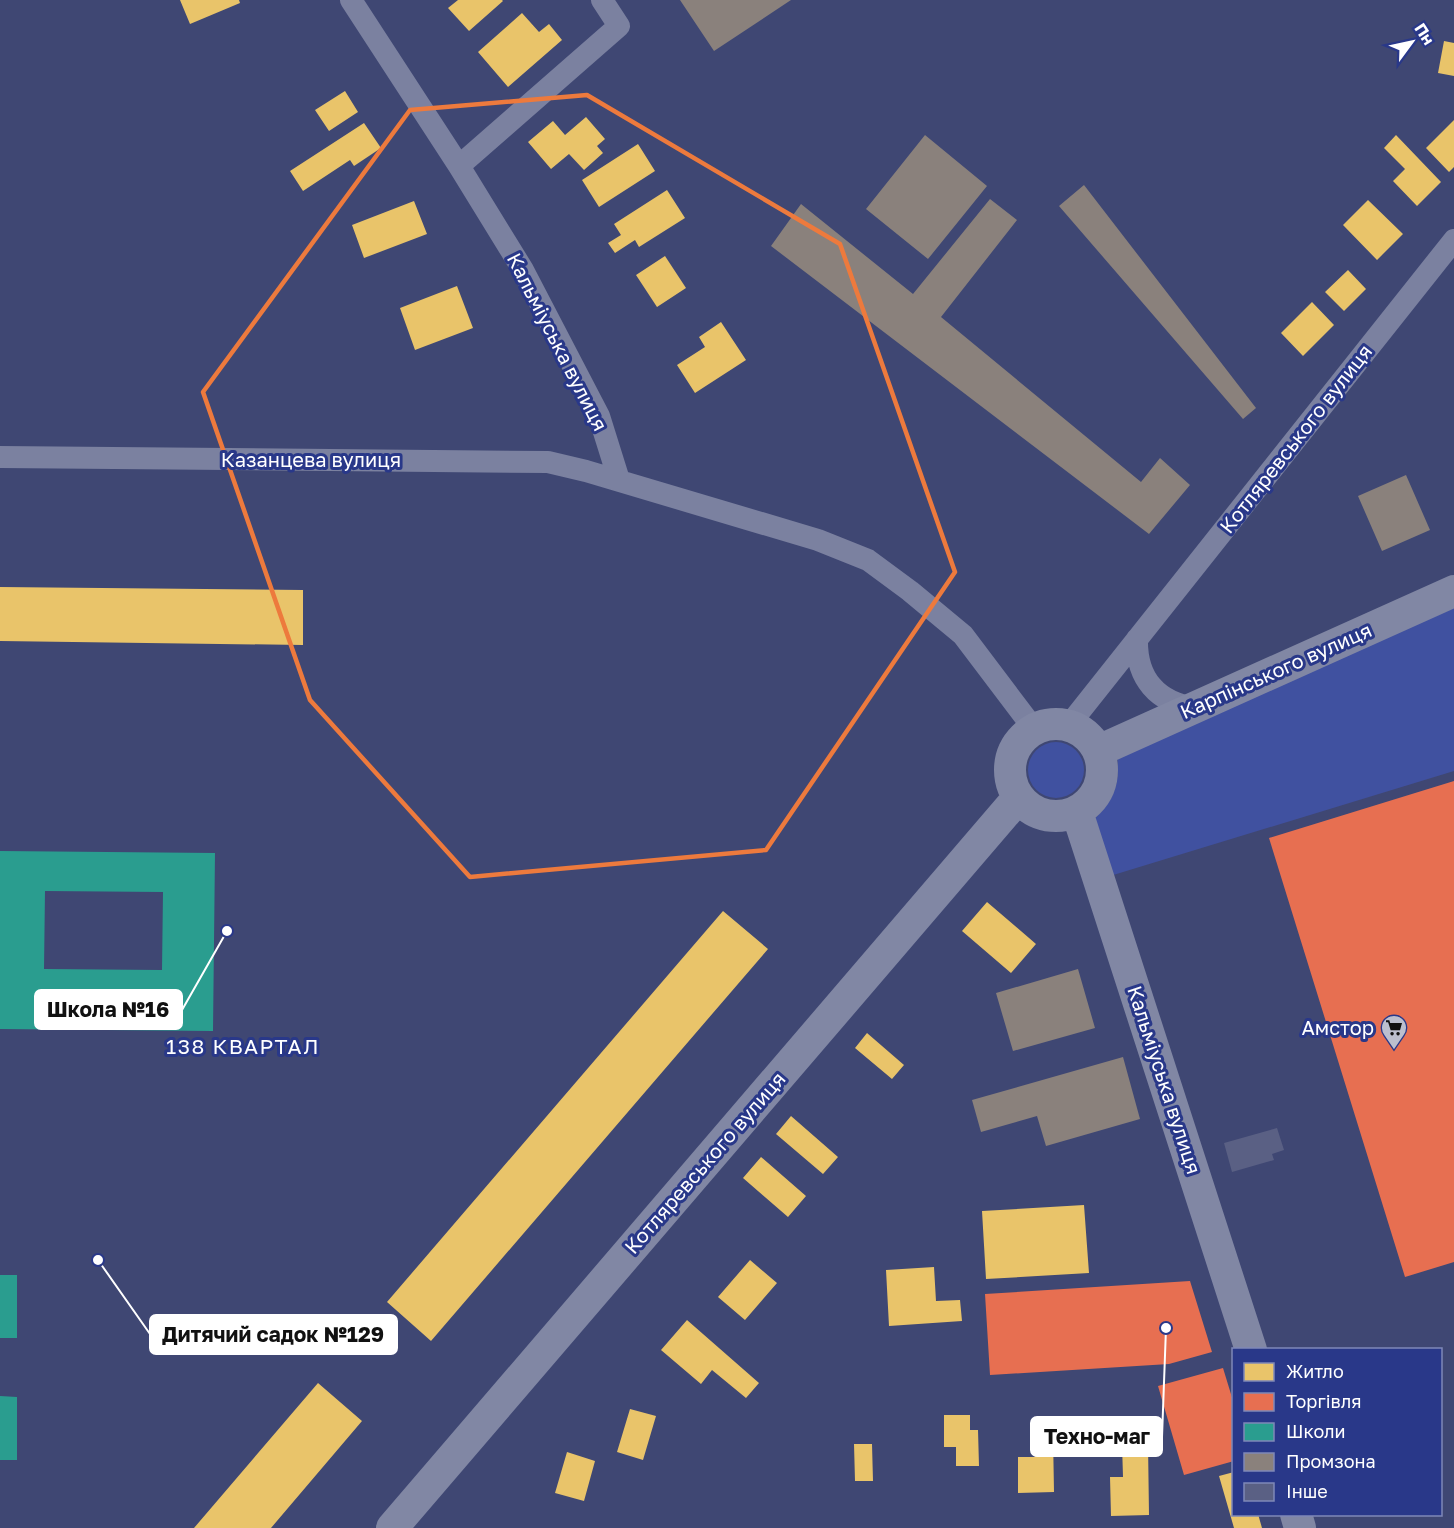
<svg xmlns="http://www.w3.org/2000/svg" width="1454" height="1528" viewBox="0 0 1454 1528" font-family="'Golos Text',sans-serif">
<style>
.green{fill:#4051a0}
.homes{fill:#e9c46a}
.shops{fill:#e76f51}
.schools{fill:#2a9d8f;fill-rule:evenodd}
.industry{fill:#8a817c}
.building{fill:#5a6084}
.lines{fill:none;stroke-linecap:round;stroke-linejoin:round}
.street{stroke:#7b81a0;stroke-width:22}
.secondary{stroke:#8187a4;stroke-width:32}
.marked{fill:none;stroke:#ed7a3d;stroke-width:4.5;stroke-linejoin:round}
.labels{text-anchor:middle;stroke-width:6;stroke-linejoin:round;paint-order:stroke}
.street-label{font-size:20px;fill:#fff;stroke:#293889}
.poi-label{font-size:20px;fill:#fff;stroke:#293889;text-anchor:end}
.neighbourhood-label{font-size:21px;letter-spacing:1.5px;fill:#fff;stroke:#293889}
.leader{fill:none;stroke:#fff;stroke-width:2}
.callout-dot{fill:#fff;stroke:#293889;stroke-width:2}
.callout{fill:#fff;stroke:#fff;stroke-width:2}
.callout-label{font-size:21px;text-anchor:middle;font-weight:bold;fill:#111}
</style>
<rect width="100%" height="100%" fill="#3f4773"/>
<path class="green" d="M 1454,608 L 1454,771 L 1110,876 L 1092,821 C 1113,803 1121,783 1117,756 Z
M1028 770a28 28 0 1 1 56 0a28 28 0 1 1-56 0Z"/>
<path class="homes" d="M 180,0 L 239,0 L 240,3 L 190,24 Z
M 458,0 L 502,0 L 503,1 L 469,31 L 448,8 Z
M 522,13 L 539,32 L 549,24 L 562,40 L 508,87 L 478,52 Z
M 1444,41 L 1454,43 L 1454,76 L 1438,73 Z
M 345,91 L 358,112 L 329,131 L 315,110 Z
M 586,117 L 605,139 L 597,146 L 603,153 L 584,170 L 569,154 L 551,169 L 528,142 L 553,121 L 565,135 Z
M 1454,120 L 1454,167 L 1449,172 L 1426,148 Z
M 364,123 L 381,148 L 354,166 L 350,160 L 303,191 L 290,171 Z
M 1396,135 L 1441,182 L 1417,206 L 1393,181 L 1405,169 L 1384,148 Z
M 638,144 L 655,171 L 599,207 L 582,180 Z
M 667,190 L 685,218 L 639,247 L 635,240 L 615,253 L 608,243 L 621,235 L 614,224 Z
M 1368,200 L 1403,234 L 1377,260 L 1343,225 Z
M 414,201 L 427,234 L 364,258 L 352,225 Z
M 665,256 L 686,288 L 657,307 L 636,275 Z
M 1348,270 L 1366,289 L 1344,311 L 1325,292 Z
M 457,286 L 473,328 L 415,350 L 400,308 Z
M 1312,302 L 1334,325 L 1303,356 L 1281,333 Z
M 721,322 L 746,360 L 695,393 L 677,365 L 705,347 L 699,337 Z
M 0,587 L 303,590 L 303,645 L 0,641 Z
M 987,902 L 1036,944 L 1011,973 L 962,931 Z
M 723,911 L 768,949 L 431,1341 L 387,1302 Z
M 867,1033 L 904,1065 L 892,1079 L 855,1048 Z
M 791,1116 L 838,1157 L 823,1174 L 776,1134 Z
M 761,1157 L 806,1196 L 788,1217 L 743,1178 Z
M 1084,1205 L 1089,1273 L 986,1279 L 982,1211 Z
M 750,1260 L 777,1283 L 745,1320 L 718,1297 Z
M 934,1267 L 936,1301 L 960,1300 L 962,1321 L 889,1326 L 886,1270 Z
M 687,1320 L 759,1383 L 746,1398 L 712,1370 L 701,1384 L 661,1350 Z
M 318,1383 L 362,1421 L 271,1528 L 194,1528 Z
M 630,1409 L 656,1416 L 643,1460 L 617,1452 Z
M 944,1415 L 970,1415 L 970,1430 L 978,1430 L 979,1466 L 956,1466 L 956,1447 L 944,1447 Z
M 1034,1435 L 1053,1435 L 1054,1492 L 1018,1493 L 1018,1457 L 1035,1457 Z
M 1148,1443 L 1149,1515 L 1111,1516 L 1110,1477 L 1123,1477 L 1122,1444 Z
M 854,1444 L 872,1444 L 873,1481 L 855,1481 Z
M 567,1452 L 595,1461 L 584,1501 L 555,1493 Z
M 1234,1472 L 1234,1514 L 1258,1514 L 1262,1528 L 1234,1528 L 1219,1476 Z"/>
<path class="shops" d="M 1454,781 L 1454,1262 L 1405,1277 L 1269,838 Z
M 1190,1281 L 1212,1352 L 1169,1364 L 990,1375 L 985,1294 Z
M 1223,1368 L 1234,1404 L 1234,1461 L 1184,1475 L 1158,1386 Z"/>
<path class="schools" d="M 0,851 L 215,853 L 213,1031 L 0,1029 ZM 45,891 L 163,892 L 162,970 L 44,969 Z
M 0,1275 L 17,1275 L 17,1338 L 0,1338 Z
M 0,1396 L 17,1397 L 17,1460 L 0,1460 Z"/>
<path class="industry" d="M 680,0 L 791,0 L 714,51 Z
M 925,135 L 987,186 L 928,259 L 866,209 Z
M 1084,185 L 1256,408 L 1243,419 L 1059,206 Z
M 990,199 L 1017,220 L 941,317 L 1141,482 L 1160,458 L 1190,485 L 1149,534 L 771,246 L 801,204 L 913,294 Z
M 1406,475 L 1430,530 L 1382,551 L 1358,496 Z
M 1078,969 L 1095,1028 L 1013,1051 L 996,993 Z
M 1123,1057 L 1140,1119 L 1046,1146 L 1037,1116 L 981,1132 L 972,1100 Z"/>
<path class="building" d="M 1277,1128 L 1284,1150 L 1272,1154 L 1274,1160 L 1232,1172 L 1224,1143 Z"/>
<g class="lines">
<path class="street" d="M 351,0 L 459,166 L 523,270 L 599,416 L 619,480
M 459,166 L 619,26 L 602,0
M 0,457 L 548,462 L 586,471 L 818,540 L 868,560 L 910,591 L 963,635 L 1034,729
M 1137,639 C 1136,678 1157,703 1196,708
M 1069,725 L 1454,240"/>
<path class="secondary" d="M1010 770a46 46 0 1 1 92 0a46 46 0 1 1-92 0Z
M 1098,751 L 1454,591
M 1077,812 L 1251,1350
M 1296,1514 L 1300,1528
M 392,1528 L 1018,798"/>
</g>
<path class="marked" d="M 587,95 L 840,244 L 955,572 L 766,850 L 470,877 L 310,700 L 203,392 L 410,110 Z"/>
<defs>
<symbol id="supermarket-pin" viewBox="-11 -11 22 30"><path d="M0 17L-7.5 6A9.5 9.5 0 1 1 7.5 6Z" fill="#bcbfce" stroke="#293889"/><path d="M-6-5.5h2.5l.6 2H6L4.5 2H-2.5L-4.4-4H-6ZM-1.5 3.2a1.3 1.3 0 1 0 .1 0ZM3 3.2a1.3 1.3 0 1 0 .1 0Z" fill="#111"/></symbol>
</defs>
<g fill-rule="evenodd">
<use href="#supermarket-pin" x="1379" y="1013" width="30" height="40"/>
</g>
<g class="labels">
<g class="street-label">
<text transform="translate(557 342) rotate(63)" y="7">Кальміуська вулиця</text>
<text transform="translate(1296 439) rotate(-52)" y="7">Котляревського вулиця</text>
<text x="311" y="467">Казанцева вулиця</text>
<text transform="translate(1276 671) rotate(-24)" y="7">Карпінського вулиця</text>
<text transform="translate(1164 1080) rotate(72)" y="7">Кальміуська вулиця</text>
<text transform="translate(705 1163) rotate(-49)" y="7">Котляревського вулиця</text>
</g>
<g class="poi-label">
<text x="1374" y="1035">Амстор</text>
</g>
<g class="neighbourhood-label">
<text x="243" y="1054">138 КВАРТАЛ</text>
</g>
</g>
<path class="leader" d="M227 931L182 1010M98 1260L150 1334M1166 1328L1162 1437"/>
<g class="callout-dot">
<circle cx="227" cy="931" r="6"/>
<circle cx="98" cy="1260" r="6"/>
<circle cx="1166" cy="1328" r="6"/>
</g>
<g class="callout">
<rect x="35" y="990" width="147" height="39" rx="6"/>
<rect x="150" y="1315" width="247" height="39" rx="6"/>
<rect x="1031" y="1417" width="131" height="39" rx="6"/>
</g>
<g class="callout-label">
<text x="108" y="1017">Школа №16</text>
<text x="273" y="1342">Дитячий садок №129</text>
<text x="1097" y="1444">Техно-маг</text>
</g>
<rect x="1232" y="1348" width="210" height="168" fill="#293889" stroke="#7f88b8" stroke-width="1.5"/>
<rect x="1244" y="1363" width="30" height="18" fill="#e9c46a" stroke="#7f88b8" stroke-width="1.5"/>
<text x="1286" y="1378" font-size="18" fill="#ffffff">Житло</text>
<rect x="1244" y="1393" width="30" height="18" fill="#e76f51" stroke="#7f88b8" stroke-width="1.5"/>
<text x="1286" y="1408" font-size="18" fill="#ffffff">Торгівля</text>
<rect x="1244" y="1423" width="30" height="18" fill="#2a9d8f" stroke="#7f88b8" stroke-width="1.5"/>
<text x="1286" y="1438" font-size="18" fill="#ffffff">Школи</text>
<rect x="1244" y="1453" width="30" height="18" fill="#8a817c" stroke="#7f88b8" stroke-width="1.5"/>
<text x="1286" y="1468" font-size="18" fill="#ffffff">Промзона</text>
<rect x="1244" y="1483" width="30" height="18" fill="#5a6084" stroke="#7f88b8" stroke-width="1.5"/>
<text x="1286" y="1498" font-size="18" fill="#ffffff">Інше</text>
<g transform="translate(1412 42) rotate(57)" stroke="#293889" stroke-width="4.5" paint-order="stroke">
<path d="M0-4.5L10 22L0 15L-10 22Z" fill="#ffffff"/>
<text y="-9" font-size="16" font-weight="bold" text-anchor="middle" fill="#ffffff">Пн</text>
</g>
</svg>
